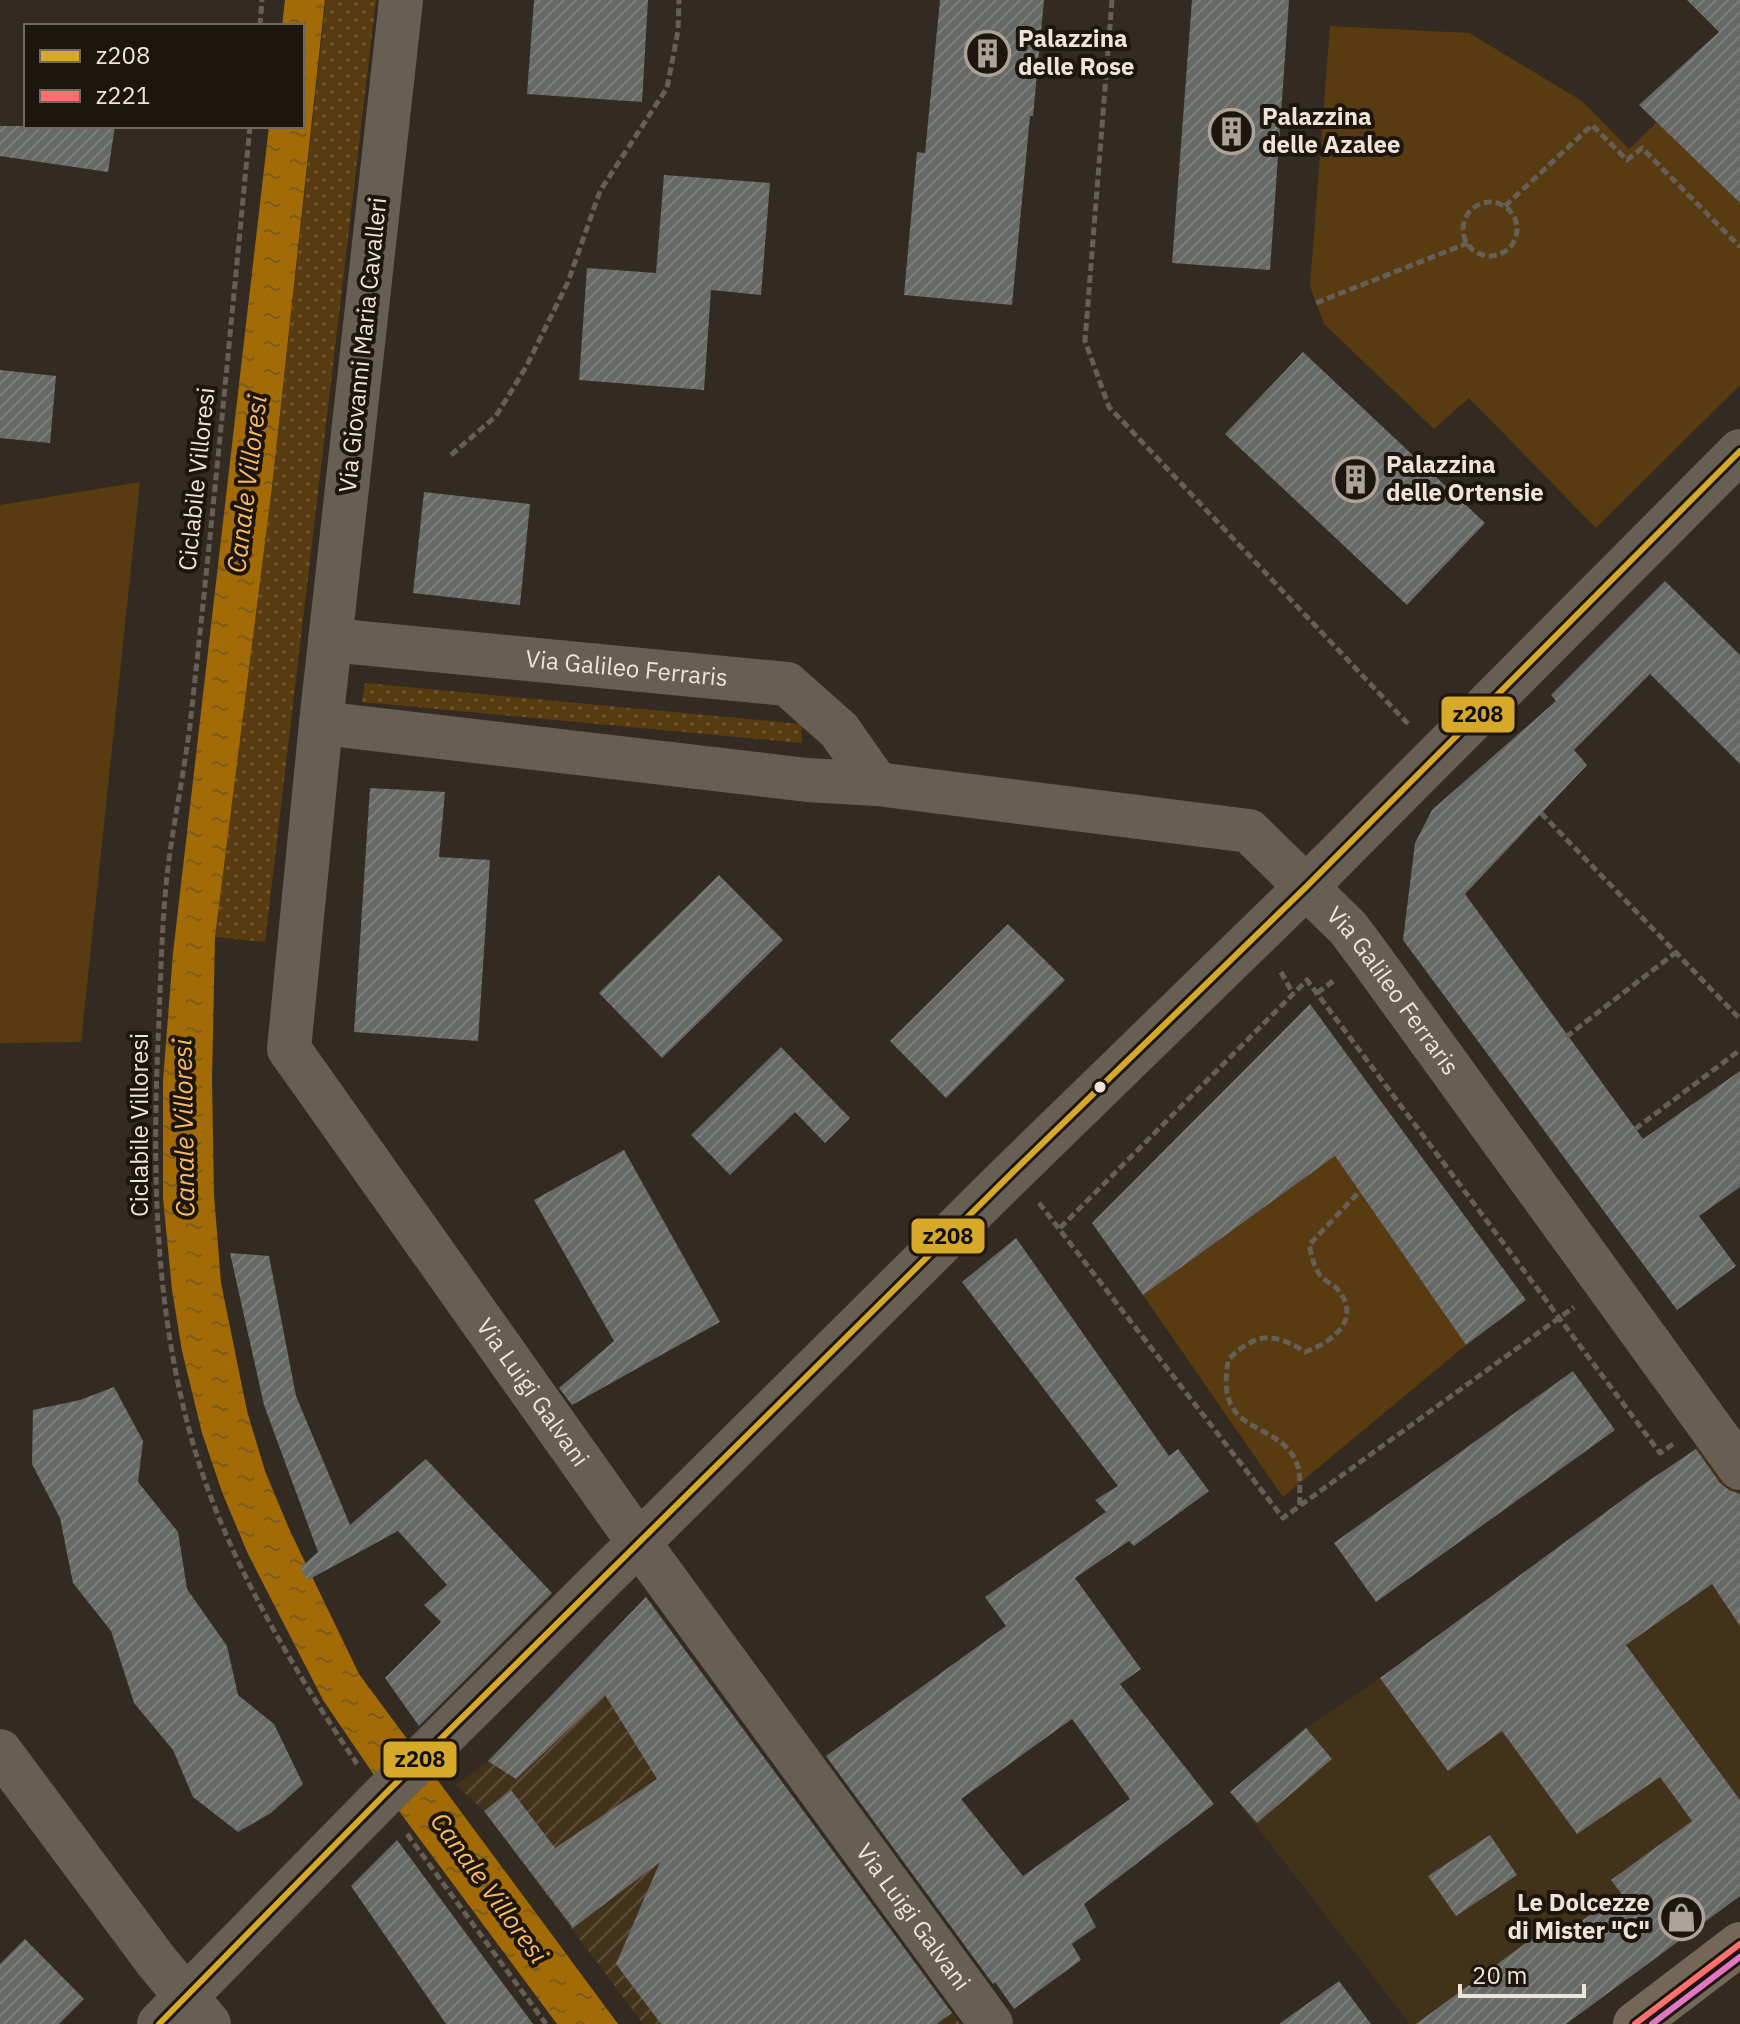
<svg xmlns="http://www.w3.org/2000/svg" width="1740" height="2024" viewBox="0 0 1740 2024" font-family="'IBM Plex Sans',sans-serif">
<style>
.built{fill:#43321a}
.industrial{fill:url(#industrial-furrows)}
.grass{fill:url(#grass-dots)}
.green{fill:#583b10}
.water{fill:url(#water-ripples)}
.building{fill:url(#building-hatch);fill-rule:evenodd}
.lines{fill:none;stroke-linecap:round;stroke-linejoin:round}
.path{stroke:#665f56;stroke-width:5;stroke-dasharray:8 4;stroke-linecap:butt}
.minor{stroke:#675f54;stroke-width:44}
.major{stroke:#736757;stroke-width:44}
.bus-1-casing{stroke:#1d160e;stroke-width:12}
.bus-2-casing{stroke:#1d160e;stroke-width:12}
.bus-3-casing{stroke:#1d160e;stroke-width:12}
.bus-1{stroke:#d7a928;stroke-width:6}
.bus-2{stroke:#fe6f6f;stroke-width:6}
.bus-3{stroke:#e276c5;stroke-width:6}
.bus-dot{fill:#eee4d8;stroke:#1d160e;stroke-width:3}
.labels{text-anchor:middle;stroke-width:8;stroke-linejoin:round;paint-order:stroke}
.poi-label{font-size:24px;font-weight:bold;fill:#eee4d8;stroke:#1d160e;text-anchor:start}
.street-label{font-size:24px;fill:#eee4d8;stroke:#1d160e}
.water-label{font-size:26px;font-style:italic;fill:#f9ba65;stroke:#1d160e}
.line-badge{stroke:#1d160e;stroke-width:3}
.pale-badge-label{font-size:22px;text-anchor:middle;font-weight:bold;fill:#111}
</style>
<defs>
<pattern id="industrial-furrows" width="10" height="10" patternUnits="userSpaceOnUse" patternTransform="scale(2)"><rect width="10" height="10" fill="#43321a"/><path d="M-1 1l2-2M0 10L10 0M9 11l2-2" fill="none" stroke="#5e503b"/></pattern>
<pattern id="grass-dots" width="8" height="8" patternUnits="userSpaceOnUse" patternTransform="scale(2)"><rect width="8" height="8" fill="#583b10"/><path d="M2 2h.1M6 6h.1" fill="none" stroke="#705732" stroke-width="1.8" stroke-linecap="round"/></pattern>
<pattern id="water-ripples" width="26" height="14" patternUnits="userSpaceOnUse" patternTransform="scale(2)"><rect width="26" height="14" fill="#a26b06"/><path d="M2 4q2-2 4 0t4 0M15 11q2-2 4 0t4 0" fill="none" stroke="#7e5b1e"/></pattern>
<pattern id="building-hatch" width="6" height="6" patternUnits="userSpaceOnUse" patternTransform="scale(2)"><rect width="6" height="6" fill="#666965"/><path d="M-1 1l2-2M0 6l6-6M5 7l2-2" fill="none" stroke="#7c7e7a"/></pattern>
</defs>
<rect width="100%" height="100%" fill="#332b21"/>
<path class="built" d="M 1705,1443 L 1740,1494 L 1740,1896 L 1566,2024 L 1410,2024 L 1230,1792 L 1306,1728 L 1380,1678 L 1644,1484 Z"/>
<path class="industrial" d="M 646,1597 L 952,2013 L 961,2024 L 643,2024 L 484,1811 L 456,1785 L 488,1761 Z"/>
<path class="grass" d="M 326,0 L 376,0 L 265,942 L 215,937 L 272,487 Z
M 365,683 L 801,724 L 802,743 L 362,702 Z"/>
<path class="green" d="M 1330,26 L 1469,33 L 1582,101 L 1629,149 L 1657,122 L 1740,203 L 1740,385 L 1596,528 L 1469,398 L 1434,429 L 1324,324 L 1310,286 Z
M 140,482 L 81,1042 L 0,1043 L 0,505 Z
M 1335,1156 L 1466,1345 L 1283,1497 L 1143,1295 Z"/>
<path class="water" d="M 285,0 L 325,0 L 272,487 L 215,937 L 212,1080 L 214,1195 L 221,1283 L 247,1411 L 265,1471 L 290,1531 L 359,1674 L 618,2024 L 557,2024 L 393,1803 L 323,1700 L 248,1554 L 222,1492 L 202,1433 L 182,1351 L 172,1290 L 163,1198 L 163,1081 L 173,953 L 269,126 L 302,126 L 302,26 L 282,26 Z"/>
<path class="building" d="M 534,0 L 648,0 L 642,102 L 527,94 Z
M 940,0 L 1044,0 L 1033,116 L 1030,116 L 1012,305 L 904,295 L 917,152 L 925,153 Z
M 1192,0 L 1289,0 L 1270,270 L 1172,263 Z
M 1687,0 L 1740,0 L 1740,203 L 1639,105 L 1719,32 Z
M 0,126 L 115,126 L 108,172 L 0,156 Z
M 664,175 L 770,183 L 761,295 L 711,290 L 704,390 L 579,380 L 587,268 L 656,273 Z
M 1303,352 L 1485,523 L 1407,605 L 1225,434 Z
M 0,370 L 56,376 L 50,443 L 0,438 Z
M 424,492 L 530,504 L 520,605 L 413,593 Z
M 1665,581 L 1740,655 L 1740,764 L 1650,674 L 1574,750 L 1587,765 L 1465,894 L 1643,1139 L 1740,1071 L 1740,1187 L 1699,1216 L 1736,1266 L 1677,1310 L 1403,940 L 1415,843 L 1432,810 L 1556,701 L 1551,695 Z
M 370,788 L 445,792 L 439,857 L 490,860 L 478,1041 L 354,1032 Z
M 719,875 L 783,940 L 662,1058 L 599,993 Z
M 1008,924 L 1065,980 L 946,1098 L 890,1041 Z
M 1310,1004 L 1526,1300 L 1466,1345 L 1335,1156 L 1143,1295 L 1092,1223 Z
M 781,1047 L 850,1118 L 825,1143 L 795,1112 L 730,1175 L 691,1135 Z
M 624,1150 L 720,1322 L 572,1405 L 559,1388 L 614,1341 L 534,1200 Z
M 1016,1238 L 1169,1456 L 1178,1449 L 1209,1491 L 1134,1546 L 1129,1541 L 1075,1578 L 1141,1669 L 1120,1684 L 1214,1804 L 1084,1904 L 1096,1927 L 1072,1944 L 1081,1960 L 1014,2009 L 995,1982 L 993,1984 L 826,1756 L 1006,1626 L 985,1597 L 1106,1512 L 1095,1500 L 1118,1486 L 962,1282 ZM 1072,1719 L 1130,1799 L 1023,1876 L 961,1799 Z
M 230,1253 L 269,1256 L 296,1396 L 350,1525 L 426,1459 L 552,1593 L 419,1726 L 385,1678 L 441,1622 L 424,1605 L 447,1585 L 398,1531 L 308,1580 L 300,1568 L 318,1552 L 264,1405 Z
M 1573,1371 L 1615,1430 L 1376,1602 L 1334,1543 Z
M 114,1387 L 143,1441 L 138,1482 L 178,1532 L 187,1589 L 227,1646 L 238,1695 L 274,1724 L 303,1784 L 271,1813 L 238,1832 L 193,1797 L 173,1750 L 134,1703 L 111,1631 L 73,1583 L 60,1518 L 32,1464 L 33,1410 L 80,1400 Z
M 1696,1449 L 1720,1483 L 1729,1490 L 1740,1494 L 1740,1626 L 1712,1584 L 1626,1645 L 1740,1800 L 1740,1896 L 1566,2024 L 1416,2024 L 1560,1918 L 1569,1930 L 1621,1893 L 1611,1880 L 1692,1821 L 1660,1777 L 1577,1834 L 1502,1731 L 1448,1771 L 1380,1678 L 1644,1484 Z
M 646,1597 L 952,2013 L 936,2024 L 661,2024 L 616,1964 L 660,1862 L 573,1928 L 484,1811 L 511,1790 L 555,1848 L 657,1779 L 605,1695 L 516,1779 L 488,1761 Z
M 1306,1728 L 1332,1759 L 1257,1823 L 1230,1792 Z
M 1490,1835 L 1517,1875 L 1456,1916 L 1428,1876 Z
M 397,1840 L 533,2024 L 446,2024 L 351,1886 Z
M 25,1939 L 84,1999 L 59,2024 L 0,2024 L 0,1964 Z
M 1339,1981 L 1371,2024 L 1279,2024 Z"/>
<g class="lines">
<path class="path" d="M 1112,0 L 1085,341 L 1109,407 L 1410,726
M 260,26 L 262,0
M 250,126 C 231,326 212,526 190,725 C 184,773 174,820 168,867 C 162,918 161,969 159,1020 C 152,1160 153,1303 192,1440 C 224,1554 291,1666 357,1764
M1463 229a27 27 0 1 1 54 0a27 27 0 1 1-54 0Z
M 1505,206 L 1592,125 L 1627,160 L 1642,148 L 1740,247
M 1316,303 L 1468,243
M 451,455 L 496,416 L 526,367 L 568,282 L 600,191 L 667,88 L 678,31 L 679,0
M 1541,813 L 1740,1019
M 1281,972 L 1293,994
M 1317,993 L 1336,979
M 1566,1037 L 1675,953
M 1635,1129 L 1740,1050
M 1039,1203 L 1283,1518 L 1574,1307
M 1060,1228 L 1307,980 L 1660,1453 L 1673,1444
M 1300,1505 C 1299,1495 1301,1475 1298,1467 C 1285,1425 1234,1435 1227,1392 C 1225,1382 1227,1370 1228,1360 C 1255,1333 1273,1331 1305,1352 C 1330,1343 1362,1321 1339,1291 C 1334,1284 1325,1282 1320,1275 C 1313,1265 1312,1256 1309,1245 L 1360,1191
M 407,1834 L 546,2024"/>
<g class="minor">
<path id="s1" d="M 401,0 L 321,723 L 289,1049 L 639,1543 L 991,2024"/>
<path id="s2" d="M 330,640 L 787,684 L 839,730 L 877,784"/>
<path id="s3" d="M 321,723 L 807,780 L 877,784 L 1249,831 L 1348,928 L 1369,956 L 1740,1468"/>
<path d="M 0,1751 L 157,1962 L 209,2024"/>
<path d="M 159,2024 L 384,1795 L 1014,1171 L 1307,886 L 1740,451"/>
</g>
<path class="major" d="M 1635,2024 L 1740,1944"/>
<defs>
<path id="bus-1" d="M 159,2024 L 384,1795 L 1014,1171 L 1307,886 L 1740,451"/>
<path id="bus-2" d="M 1635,2024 L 1740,1944"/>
<path id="bus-3" d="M 1652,2024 L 1740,1957"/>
</defs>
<use href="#bus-1" class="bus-1-casing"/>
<use href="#bus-2" class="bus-2-casing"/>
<use href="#bus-3" class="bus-3-casing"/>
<use href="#bus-1" class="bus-1"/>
<use href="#bus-2" class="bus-2"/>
<use href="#bus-3" class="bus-3"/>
</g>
<defs>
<symbol id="building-ring" viewBox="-11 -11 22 22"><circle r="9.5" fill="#1d160e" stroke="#ada398" stroke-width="1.5"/><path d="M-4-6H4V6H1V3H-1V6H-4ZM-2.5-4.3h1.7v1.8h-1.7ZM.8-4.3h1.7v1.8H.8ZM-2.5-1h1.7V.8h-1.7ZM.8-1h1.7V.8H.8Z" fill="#ada398"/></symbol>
<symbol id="shop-ring" viewBox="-11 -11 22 22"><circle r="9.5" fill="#1d160e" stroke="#ada398" stroke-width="1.5"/><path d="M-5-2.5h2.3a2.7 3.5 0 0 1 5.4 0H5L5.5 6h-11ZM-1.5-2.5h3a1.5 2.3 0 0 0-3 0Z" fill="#ada398"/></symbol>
</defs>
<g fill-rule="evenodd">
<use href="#building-ring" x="962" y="28" width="51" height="51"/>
<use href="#building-ring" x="1206" y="106" width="51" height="51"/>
<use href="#building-ring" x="1330" y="454" width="51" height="51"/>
<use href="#shop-ring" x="1656" y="1892" width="51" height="51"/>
</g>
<circle class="bus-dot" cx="1100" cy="1087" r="7"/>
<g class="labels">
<g class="poi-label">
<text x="1018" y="47">Palazzina<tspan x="1018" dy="28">delle Rose</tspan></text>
<text x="1262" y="125">Palazzina<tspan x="1262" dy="28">delle Azalee</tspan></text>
<text x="1386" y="473">Palazzina<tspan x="1386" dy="28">delle Ortensie</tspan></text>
<text x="1650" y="1911" text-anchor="end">Le Dolcezze<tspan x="1650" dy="28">di Mister "C"</tspan></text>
</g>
<g class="street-label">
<text transform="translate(363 345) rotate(-84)" y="8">Via Giovanni Maria Cavalleri</text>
<text transform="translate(197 479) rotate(-84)" y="8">Ciclabile Villoresi</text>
<text dy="8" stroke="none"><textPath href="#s2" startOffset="298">Via Galileo Ferraris</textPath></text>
<text dy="8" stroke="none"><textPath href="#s3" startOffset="1150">Via Galileo Ferraris</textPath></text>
<text transform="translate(140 1125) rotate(-90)" y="8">Ciclabile Villoresi</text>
<text dy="8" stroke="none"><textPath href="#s1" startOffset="1476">Via Luigi Galvani</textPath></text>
<text dy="8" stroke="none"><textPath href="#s1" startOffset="2124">Via Luigi Galvani</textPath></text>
</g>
<g class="water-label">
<text transform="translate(247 484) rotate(-83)" y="9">Canale Villoresi</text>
<text transform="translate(184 1128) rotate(-91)" y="9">Canale Villoresi</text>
<text transform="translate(489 1888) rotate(54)" y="9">Canale Villoresi</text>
</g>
</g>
<g class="line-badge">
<rect x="1440" y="695" width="76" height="39" rx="8" fill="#d7a928"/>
<rect x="910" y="1217" width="76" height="38" rx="8" fill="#d7a928"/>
<rect x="382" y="1740" width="76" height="39" rx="8" fill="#d7a928"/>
</g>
<g class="pale-badge-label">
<text x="1478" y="722">z208</text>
<text x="948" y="1244">z208</text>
<text x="420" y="1767">z208</text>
</g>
<rect x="24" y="24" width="280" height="104" fill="#1d160e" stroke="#71685f" stroke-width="2"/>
<rect x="40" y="50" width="40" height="12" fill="#d7a928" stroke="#71685f" stroke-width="2"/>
<text x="96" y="64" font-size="24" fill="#eee4d8">z208</text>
<rect x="40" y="90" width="40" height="12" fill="#fe6f6f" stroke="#71685f" stroke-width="2"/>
<text x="96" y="104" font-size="24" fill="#eee4d8">z221</text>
<path d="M1460 1984v12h124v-12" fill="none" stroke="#eee4d8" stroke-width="4"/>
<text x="1472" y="1984" font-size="24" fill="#eee4d8" stroke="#1d160e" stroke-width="6" paint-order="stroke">20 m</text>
</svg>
